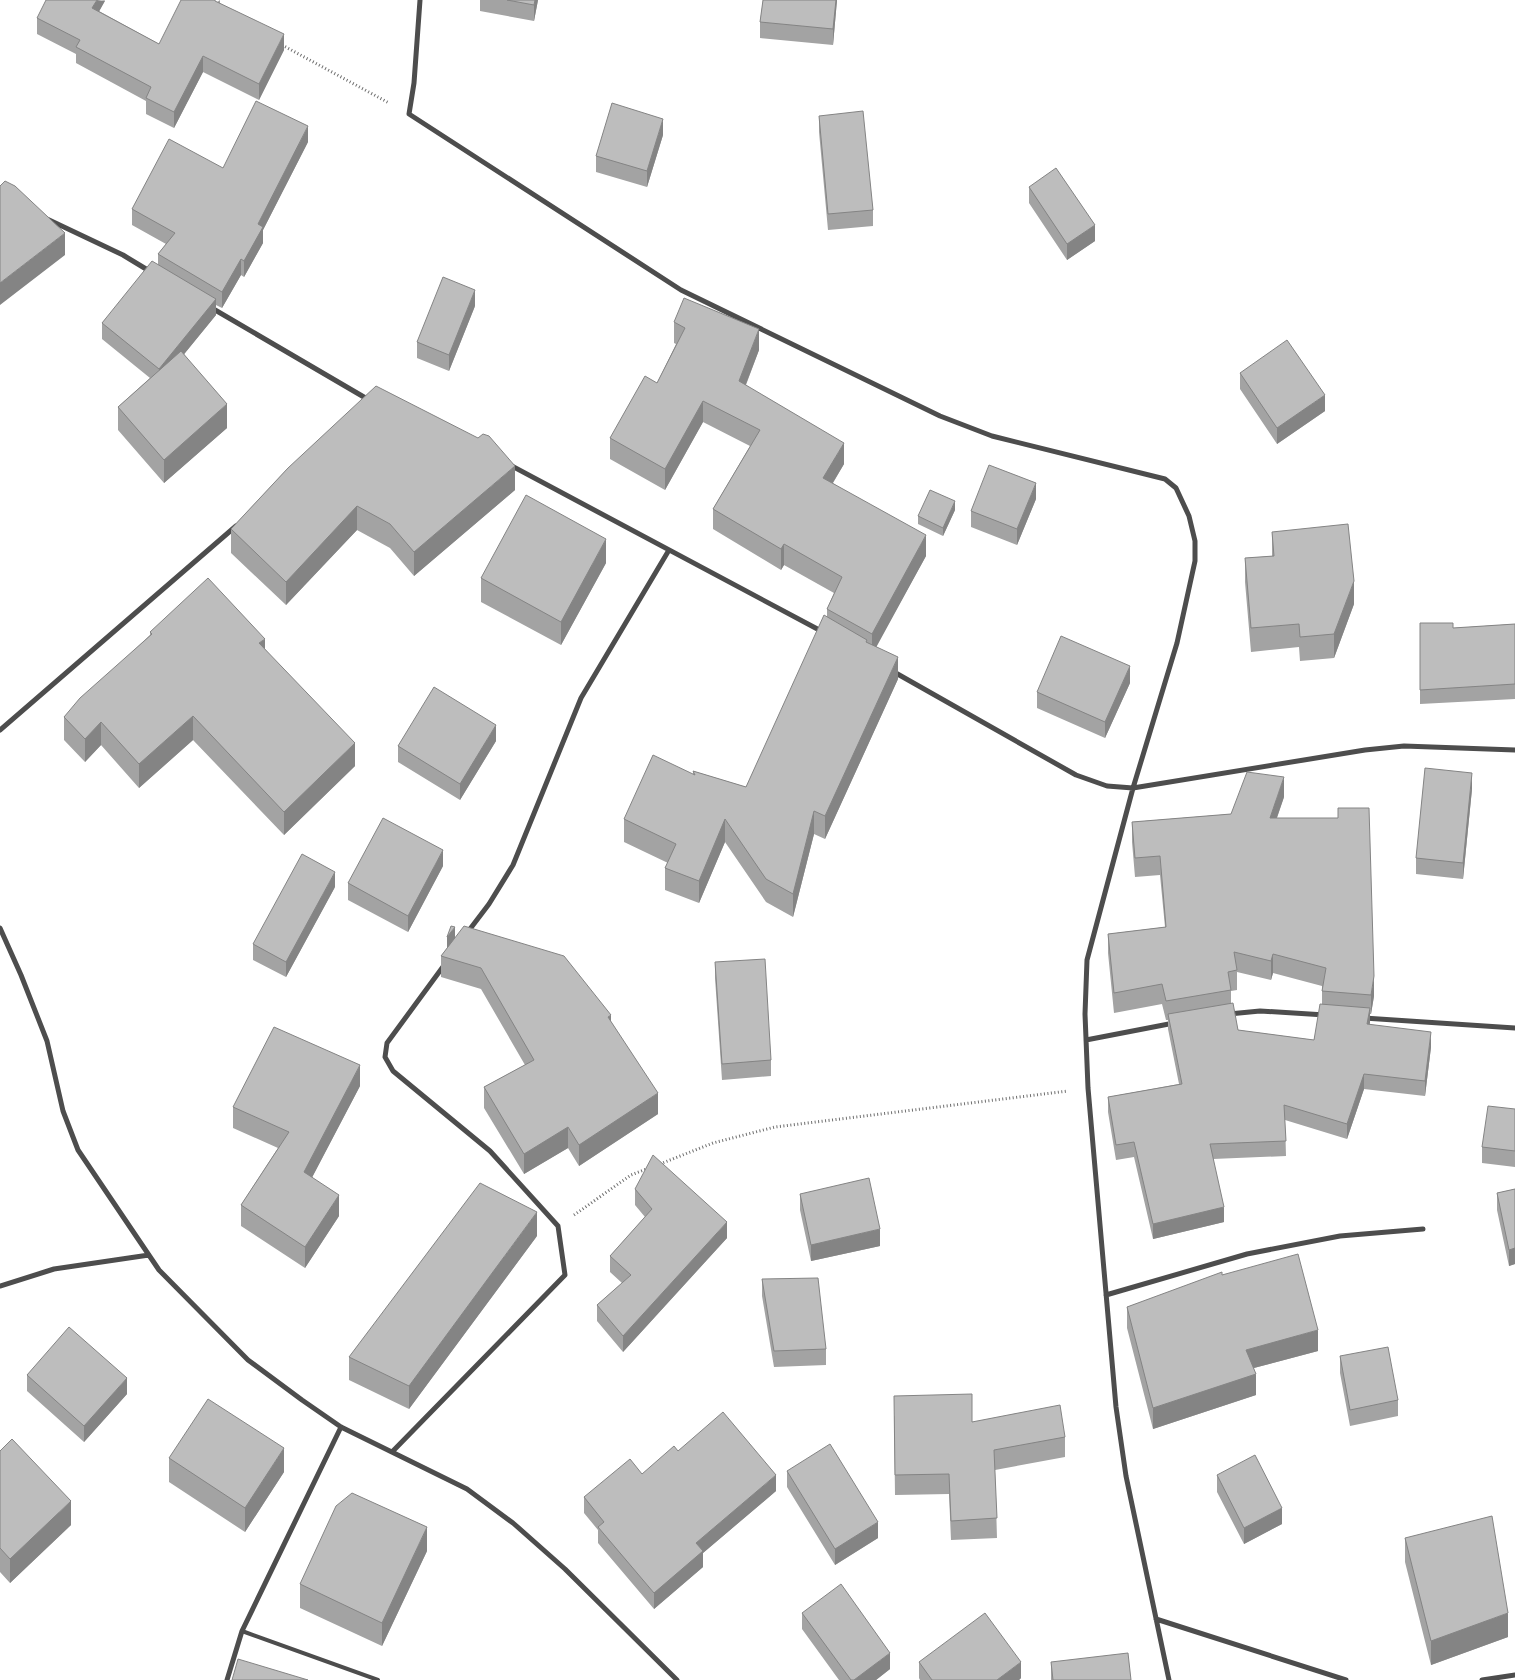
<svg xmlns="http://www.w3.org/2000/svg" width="1515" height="1680" viewBox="0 0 1515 1680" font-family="'Sofia Sans Condensed',sans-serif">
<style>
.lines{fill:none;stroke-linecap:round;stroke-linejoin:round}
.path{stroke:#6f6f6f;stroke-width:3;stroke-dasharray:1 2.5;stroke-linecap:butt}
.service{stroke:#4d4d4d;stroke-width:4}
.minor{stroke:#4d4d4d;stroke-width:5}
.wall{fill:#a3a3a3;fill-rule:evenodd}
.shaded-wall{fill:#848484}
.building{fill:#bdbdbd;stroke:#848484}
</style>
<rect width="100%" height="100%" fill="#fff"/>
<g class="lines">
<path class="path" d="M 282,45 L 389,103
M 660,1164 L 713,1143 L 775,1127 L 1068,1091
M 574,1215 L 631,1175 L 649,1168"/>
<path class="service" d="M 242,1631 L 378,1680"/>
<path class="minor" d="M 420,0 L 414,83 L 409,114 L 681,290 L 940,416 L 992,436 L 1165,479 L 1176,488 L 1189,516 L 1195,541 L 1195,561 L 1177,643 L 1133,788 L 1087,960 L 1085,1014 L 1088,1088 L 1116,1407 L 1126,1476 L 1169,1680
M 47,219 L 123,255 L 151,272
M 210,307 L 369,400
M 508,464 L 823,632
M 894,672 L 1076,775 L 1107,786 L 1133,788 L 1365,750 L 1404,746 L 1515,750
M 0,730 L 236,526
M 0,928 L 21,975 L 47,1041 L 63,1111 L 78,1150 L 159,1270 L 248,1360 L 302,1400 L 341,1427 L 467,1489 L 513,1523 L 565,1569 L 677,1680
M 467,933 L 489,904 L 513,865 L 581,698 L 669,550
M 1229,1014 L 1260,1011 L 1325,1015
M 1364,1018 L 1515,1028
M 1086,1040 L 1174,1023
M 0,1286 L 54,1269 L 149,1255
M 1106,1295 L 1247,1254 L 1340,1236 L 1423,1229
M 392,1452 L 565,1275 L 558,1226 L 490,1151 L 393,1071 L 385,1057 L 387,1043 L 445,964
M 1156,1619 L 1346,1680
M 227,1680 L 242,1631 L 341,1427
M 1482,1680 L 1515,1675"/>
</g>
<path class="wall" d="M 105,0 L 99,11 L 159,44 L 220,0 L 220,3 L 284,50 L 259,100 L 203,72 L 174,128 L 146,114 L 146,101 L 76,63 L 76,54 L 37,34 L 37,18 Z
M 480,0 L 538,0 L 534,21 L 480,11 Z
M 763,0 L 837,0 L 833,45 L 760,38 L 760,22 Z
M 819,116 L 873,210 L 873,226 L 828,230 L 819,132 Z
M 663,135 L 647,187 L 596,172 L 596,156 Z
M 308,142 L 263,230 L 263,243 L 244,277 L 241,275 L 222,308 L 216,305 L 216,315 L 184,354 L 227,428 L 164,483 L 118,430 L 118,407 L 150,378 L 102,339 L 102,323 L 158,264 L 158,254 L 166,244 L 132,225 L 132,209 L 223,168 Z
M 1029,187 L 1095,241 L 1067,260 L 1029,203 Z
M 475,306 L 449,371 L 417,358 L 417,342 Z
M 674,322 L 759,350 L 746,385 L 844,464 L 833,483 L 926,556 L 876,646 L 898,679 L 825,839 L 814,834 L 793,917 L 766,902 L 725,842 L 699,903 L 665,890 L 665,868 L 668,863 L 624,842 L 624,819 L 693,774 L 693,771 L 746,787 L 827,617 L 827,609 L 834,593 L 784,565 L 781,570 L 713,529 L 713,509 L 750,446 L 703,422 L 665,490 L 610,459 L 610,438 L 657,383 L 676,344 L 674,343 Z
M 1240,373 L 1325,411 L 1277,444 L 1240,389 Z
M 288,468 L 515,490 L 414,576 L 390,548 L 357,530 L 286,605 L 231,553 L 231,529 Z
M 1036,499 L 1017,545 L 971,527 L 971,511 Z
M 955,510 L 943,536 L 918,524 L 918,516 Z
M 1272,532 L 1354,604 L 1334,658 L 1300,661 L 1299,647 L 1251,652 L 1245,582 L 1245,558 L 1272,556 Z
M 606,563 L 561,645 L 481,602 L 481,578 Z
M 1420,623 L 1453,628 L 1515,624 L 1515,699 L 1420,704 Z
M 150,632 L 265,649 L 355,766 L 284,835 L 193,740 L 139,788 L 101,745 L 85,762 L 64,740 L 64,717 L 150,635 Z
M 1130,683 L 1105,738 L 1037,708 L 1037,692 Z
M 496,741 L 460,800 L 398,762 L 398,746 Z
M 1472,789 L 1463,879 L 1416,874 L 1416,858 Z
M 1284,797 L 1277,818 L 1374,996 L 1371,1014 L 1370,1014 L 1369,1024 L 1431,1047 L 1425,1096 L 1364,1089 L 1347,1139 L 1285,1120 L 1286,1156 L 1213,1159 L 1224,1222 L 1153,1239 L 1134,1157 L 1116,1160 L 1108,1112 L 1108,1097 L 1179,1084 L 1168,1029 L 1168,1020 L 1166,1020 L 1162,1004 L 1114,1013 L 1108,953 L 1108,934 L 1165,927 L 1160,875 L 1135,877 L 1132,842 L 1132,822 L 1231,814 ZM 1237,972 L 1271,980 L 1273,973 L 1322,986 L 1322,1004 L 1314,1040 L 1238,1030 L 1231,1003 L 1231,991 L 1237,990 Z
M 443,866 L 408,932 L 348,900 L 348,883 Z
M 335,887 L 286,977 L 253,960 L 253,944 Z
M 455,938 L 611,1022 L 658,1114 L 579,1166 L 568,1148 L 524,1174 L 484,1108 L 484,1087 L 525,1065 L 481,989 L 441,977 L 441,956 Z
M 715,962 L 771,1060 L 771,1076 L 722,1080 L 715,978 Z
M 360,1086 L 312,1177 L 339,1216 L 305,1268 L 241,1226 L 241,1205 L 278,1148 L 233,1128 L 233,1107 Z
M 1515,1109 L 1515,1167 L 1482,1163 L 1482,1147 Z
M 635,1189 L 727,1238 L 623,1352 L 597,1321 L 597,1305 L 622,1283 L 610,1272 L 610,1256 L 645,1217 L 635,1205 Z
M 1515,1189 L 1515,1266 L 1515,1264 L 1509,1266 L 1497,1210 L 1497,1193 Z
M 800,1194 L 880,1246 L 811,1261 L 800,1210 Z
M 537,1236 L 409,1409 L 349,1380 L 349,1357 Z
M 1222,1275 L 1318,1351 L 1254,1368 L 1256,1395 L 1153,1429 L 1127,1328 L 1127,1307 Z
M 762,1279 L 826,1349 L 826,1365 L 774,1367 L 762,1296 Z
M 1340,1356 L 1398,1400 L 1398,1416 L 1350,1426 L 1340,1373 Z
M 27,1375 L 127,1394 L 84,1442 L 27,1391 Z
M 894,1416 L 972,1422 L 1065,1437 L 1065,1457 L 995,1470 L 997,1538 L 951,1540 L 949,1494 L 895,1495 Z
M 0,1451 L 71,1525 L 10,1583 L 0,1572 Z
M 678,1451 L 776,1491 L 703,1553 L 703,1567 L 654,1609 L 598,1543 L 598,1530 L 584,1513 L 584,1497 L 642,1474 Z
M 169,1458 L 284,1472 L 245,1532 L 169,1482 Z
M 787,1471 L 878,1538 L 835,1565 L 787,1487 Z
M 1217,1475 L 1282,1524 L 1244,1544 L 1217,1492 Z
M 1405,1538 L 1508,1637 L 1431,1665 L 1405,1562 Z
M 427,1551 L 382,1646 L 300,1608 L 300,1584 Z
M 802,1613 L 890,1669 L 876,1680 L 839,1680 L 802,1629 Z
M 919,1662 L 1021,1678 L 1019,1680 L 920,1680 L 919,1678 Z
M 1051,1662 L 1131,1680 L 1051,1680 Z"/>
<path class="shaded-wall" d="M 97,0 L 105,1 L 92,24 L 92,8 Z
M 535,0 L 538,0 L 534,21 L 534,5 Z
M 836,0 L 837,0 L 833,45 L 833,29 Z
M 284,34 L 284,50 L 259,100 L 259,84 Z
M 203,56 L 203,72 L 174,128 L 174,112 Z
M 663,119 L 663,135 L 647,187 L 647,171 Z
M 308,126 L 308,142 L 263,230 L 263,243 L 244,277 L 244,261 L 258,224 Z
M 1095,225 L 1095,241 L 1067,260 L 1067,244 Z
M 65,233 L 65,255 L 0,305 L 0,283 Z
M 241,259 L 241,275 L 222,308 L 222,292 Z
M 475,290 L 475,306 L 449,371 L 449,355 Z
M 216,299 L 216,315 L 159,385 L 159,369 Z
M 759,329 L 759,350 L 739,402 L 739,381 Z
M 1325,395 L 1325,411 L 1277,444 L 1277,428 Z
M 703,401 L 703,422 L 665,490 L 665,469 Z
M 227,404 L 227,428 L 164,483 L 164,460 Z
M 844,443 L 844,464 L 823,499 L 823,478 Z
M 515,466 L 515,490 L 414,576 L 414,552 Z
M 1036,483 L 1036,499 L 1017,545 L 1017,529 Z
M 955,501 L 955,510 L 943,536 L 943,528 Z
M 357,506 L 357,530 L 286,605 L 286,582 Z
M 926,535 L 926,556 L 872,655 L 872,634 Z
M 606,539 L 606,563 L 561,645 L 561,622 Z
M 784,544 L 784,565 L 781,570 L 781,549 Z
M 1354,581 L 1354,604 L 1334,658 L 1334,634 Z
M 265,639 L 265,662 L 259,643 Z
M 898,657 L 898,679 L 825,839 L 825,816 Z
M 1130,666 L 1130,683 L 1105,738 L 1105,722 Z
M 193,716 L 193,740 L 139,788 L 139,764 Z
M 101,722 L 101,745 L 85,762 L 85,739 Z
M 496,725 L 496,741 L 460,800 L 460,784 Z
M 355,743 L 355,766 L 284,835 L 284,812 Z
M 1472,773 L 1472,789 L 1463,879 L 1463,863 Z
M 1284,777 L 1284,797 L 1270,837 L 1270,818 Z
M 814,811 L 814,834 L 793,917 L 793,894 Z
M 725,819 L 725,842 L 699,903 L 699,881 Z
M 443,850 L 443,866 L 408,932 L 408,916 Z
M 335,872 L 335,887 L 286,977 L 286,962 Z
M 455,927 L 455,943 L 447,953 L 447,937 Z
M 1273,954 L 1273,973 L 1271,980 L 1271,961 Z
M 1374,976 L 1374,996 L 1371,1014 L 1371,995 Z
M 1370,1008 L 1370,1023 L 1367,1039 L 1367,1024 Z
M 611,1015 L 611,1035 L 608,1017 Z
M 1431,1032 L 1431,1047 L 1425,1096 L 1425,1081 Z
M 360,1065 L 360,1086 L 304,1193 L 304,1172 Z
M 1364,1074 L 1364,1089 L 1347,1139 L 1347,1124 Z
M 658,1093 L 658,1114 L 579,1166 L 579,1145 Z
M 568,1127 L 568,1148 L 524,1174 L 524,1154 Z
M 339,1195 L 339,1216 L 305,1268 L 305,1247 Z
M 1224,1207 L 1224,1222 L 1153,1239 L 1153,1224 Z
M 537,1212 L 537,1236 L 409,1409 L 409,1386 Z
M 727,1222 L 727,1238 L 623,1352 L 623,1336 Z
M 880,1229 L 880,1246 L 811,1261 L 811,1245 Z
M 1515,1248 L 1515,1264 L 1509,1266 L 1509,1250 Z
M 1318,1330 L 1318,1351 L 1246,1370 L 1246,1350 Z
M 1256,1374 L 1256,1395 L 1153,1429 L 1153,1408 Z
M 127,1378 L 127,1394 L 84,1442 L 84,1426 Z
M 284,1448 L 284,1472 L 245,1532 L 245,1508 Z
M 776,1475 L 776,1491 L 703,1553 L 703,1567 L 654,1609 L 654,1593 L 696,1543 Z
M 71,1501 L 71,1525 L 10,1583 L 10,1559 Z
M 1282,1508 L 1282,1524 L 1244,1544 L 1244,1528 Z
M 878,1522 L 878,1538 L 835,1565 L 835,1549 Z
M 427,1527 L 427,1551 L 382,1646 L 382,1623 Z
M 1508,1613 L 1508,1637 L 1431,1665 L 1431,1641 Z
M 890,1653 L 890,1669 L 876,1680 L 854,1680 Z
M 1021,1662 L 1021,1678 L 1019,1680 L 997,1680 Z"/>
<path class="building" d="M 46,0 L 97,0 L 92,8 L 159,44 L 181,0 L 215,0 L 215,1 L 284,34 L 259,84 L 203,56 L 174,112 L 146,98 L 151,87 L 76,47 L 80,40 L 37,18 Z
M 507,0 L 535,0 L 534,5 Z
M 763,0 L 836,0 L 833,29 L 760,22 Z
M 256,101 L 308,126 L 258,224 L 263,227 L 244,261 L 241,259 L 222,292 L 158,254 L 175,233 L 132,209 L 169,139 L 223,168 Z
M 612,103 L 663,119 L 647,171 L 596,156 Z
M 863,111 L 873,210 L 828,214 L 819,116 Z
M 1056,168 L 1095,225 L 1067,244 L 1029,187 Z
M 5,181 L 15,186 L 65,233 L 0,283 L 0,186 Z
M 152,261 L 216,299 L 159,369 L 102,323 Z
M 443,277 L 475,290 L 449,355 L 417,342 Z
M 684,298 L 759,329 L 739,381 L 844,443 L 823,478 L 926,535 L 872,634 L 827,609 L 842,577 L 784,544 L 781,549 L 713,509 L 760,430 L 703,401 L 665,469 L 610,438 L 645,376 L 657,383 L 685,328 L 674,322 Z
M 1287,340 L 1325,395 L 1277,428 L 1240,373 Z
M 181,351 L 227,404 L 164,460 L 118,407 Z
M 376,386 L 478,438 L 483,434 L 489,436 L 515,466 L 414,552 L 390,524 L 357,506 L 286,582 L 231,529 L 288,468 Z
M 989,465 L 1036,483 L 1017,529 L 971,511 Z
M 930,490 L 955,501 L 943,528 L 918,516 Z
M 526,495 L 606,539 L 561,622 L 481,578 Z
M 1348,524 L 1354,581 L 1334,634 L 1300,637 L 1299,624 L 1251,628 L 1245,558 L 1274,556 L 1272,532 Z
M 208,578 L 265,639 L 259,643 L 355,743 L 284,812 L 193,716 L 139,764 L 101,722 L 85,739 L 64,717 L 80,698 L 152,634 L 150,632 Z
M 824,615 L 867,640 L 866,642 L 898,657 L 825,816 L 814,811 L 793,894 L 766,879 L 725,819 L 699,881 L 665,868 L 676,844 L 624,819 L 653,755 L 695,775 L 693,771 L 746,787 Z
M 1420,623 L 1453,623 L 1453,628 L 1515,624 L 1515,684 L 1420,690 Z
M 1061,636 L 1130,666 L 1105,722 L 1037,692 Z
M 434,687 L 496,725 L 460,784 L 398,746 Z
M 1425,768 L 1472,773 L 1463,863 L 1416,858 Z
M 1247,772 L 1284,777 L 1270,818 L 1338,818 L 1338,808 L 1369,808 L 1374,976 L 1371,995 L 1322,991 L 1326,968 L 1273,954 L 1271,961 L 1234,952 L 1237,970 L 1228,972 L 1231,990 L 1166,1001 L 1162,984 L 1114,993 L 1108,934 L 1166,927 L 1160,856 L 1135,858 L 1132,822 L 1231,814 Z
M 383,818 L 443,850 L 408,916 L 348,883 Z
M 302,854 L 335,872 L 286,962 L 253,944 Z
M 451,926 L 455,927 L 447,937 Z
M 464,926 L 564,956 L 611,1015 L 608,1017 L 658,1093 L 579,1145 L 568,1127 L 524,1154 L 484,1087 L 534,1060 L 481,968 L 441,956 Z
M 765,959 L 771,1060 L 722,1064 L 715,962 Z
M 1233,1003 L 1238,1030 L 1314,1040 L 1320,1004 L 1370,1008 L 1367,1024 L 1431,1032 L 1425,1081 L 1364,1074 L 1347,1124 L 1284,1105 L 1286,1141 L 1210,1144 L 1224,1207 L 1153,1224 L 1134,1142 L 1116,1145 L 1108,1097 L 1182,1084 L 1168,1014 Z
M 274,1027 L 360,1065 L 304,1172 L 339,1195 L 305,1247 L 241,1205 L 289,1132 L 233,1107 Z
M 1488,1106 L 1515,1109 L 1515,1151 L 1482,1147 Z
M 653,1155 L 727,1222 L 623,1336 L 597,1305 L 631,1275 L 610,1256 L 652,1209 L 635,1189 Z
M 869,1178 L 880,1229 L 811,1245 L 800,1194 Z
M 480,1183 L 537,1212 L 409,1386 L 349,1357 Z
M 1515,1189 L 1515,1250 L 1515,1248 L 1509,1250 L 1497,1193 Z
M 1298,1254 L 1318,1330 L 1246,1350 L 1256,1374 L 1153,1408 L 1127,1307 L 1222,1272 L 1222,1275 Z
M 818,1278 L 826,1349 L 774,1351 L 762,1279 Z
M 69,1327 L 127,1378 L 84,1426 L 27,1375 Z
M 1388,1347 L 1398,1400 L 1350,1410 L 1340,1356 Z
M 972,1394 L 972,1422 L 1060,1405 L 1065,1437 L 994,1450 L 997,1518 L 951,1521 L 949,1474 L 895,1475 L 894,1396 Z
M 208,1399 L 284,1448 L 245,1508 L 169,1458 Z
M 723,1412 L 776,1475 L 696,1543 L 703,1551 L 654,1593 L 598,1527 L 604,1522 L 584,1497 L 630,1459 L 642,1474 L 674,1446 L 678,1451 Z
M 12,1439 L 71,1501 L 10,1559 L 0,1548 L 0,1451 Z
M 830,1444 L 878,1522 L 835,1549 L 787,1471 Z
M 1255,1455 L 1282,1508 L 1244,1528 L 1217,1475 Z
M 352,1493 L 427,1527 L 382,1623 L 300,1584 L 336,1506 Z
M 1492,1516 L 1508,1613 L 1431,1641 L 1405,1538 Z
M 841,1584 L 890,1653 L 854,1680 L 851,1680 L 802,1613 Z
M 985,1613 L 1021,1662 L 997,1680 L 932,1680 L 919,1662 Z
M 1128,1653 L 1131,1680 L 1053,1680 L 1051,1662 Z
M 238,1659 L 308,1680 L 232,1680 Z"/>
</svg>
